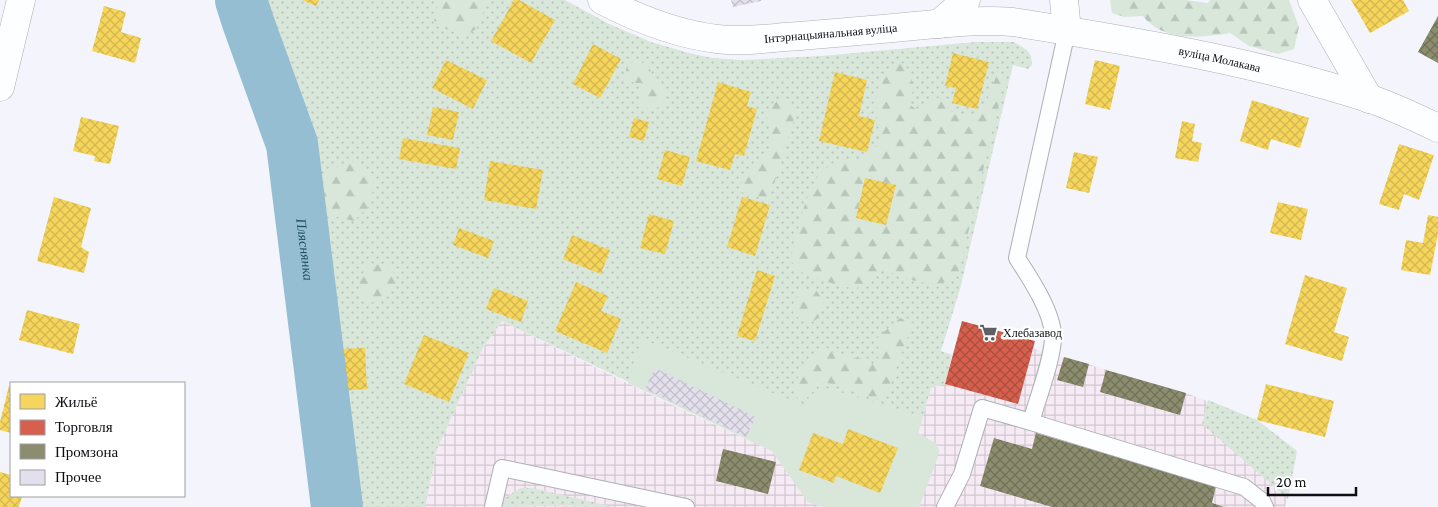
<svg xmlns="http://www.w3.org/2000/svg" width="1438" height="507" viewBox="0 0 1438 507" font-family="'Crimson Pro',serif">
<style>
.industrial{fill:url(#industrial-grid)}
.grass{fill:url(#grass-dots)}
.forest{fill:url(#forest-firs)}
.garden{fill:#d8e7da}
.homes{fill:url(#homes-cross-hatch)}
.shops{fill:url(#shops-cross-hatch)}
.industry{fill:url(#industry-cross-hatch)}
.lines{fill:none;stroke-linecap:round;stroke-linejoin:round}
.river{stroke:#96bed3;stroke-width:52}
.building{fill:url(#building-cross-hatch)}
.lane-casing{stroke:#aeafb4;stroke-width:18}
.street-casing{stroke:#aeafb4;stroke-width:29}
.secondary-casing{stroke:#aeafb4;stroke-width:29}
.lane{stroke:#fdfeff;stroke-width:16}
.street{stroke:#fdfeff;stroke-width:28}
.secondary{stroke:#fdfeff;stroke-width:28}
.labels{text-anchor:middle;stroke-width:5;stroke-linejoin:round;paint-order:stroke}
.street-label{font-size:12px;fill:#0e0f13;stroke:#fff}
.poi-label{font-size:12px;fill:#0e0f13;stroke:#fff;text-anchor:start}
.water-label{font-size:14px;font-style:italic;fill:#1c4b5e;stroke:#fff}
</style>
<defs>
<pattern id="industrial-grid" width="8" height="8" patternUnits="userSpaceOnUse" patternTransform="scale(1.25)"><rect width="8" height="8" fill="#f6ebf5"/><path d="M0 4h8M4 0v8" fill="none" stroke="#d2c8d1"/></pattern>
<pattern id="grass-dots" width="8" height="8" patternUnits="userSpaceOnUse" patternTransform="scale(1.25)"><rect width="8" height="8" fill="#d8e7da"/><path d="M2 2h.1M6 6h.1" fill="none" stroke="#b8c5ba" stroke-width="1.8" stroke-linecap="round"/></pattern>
<pattern id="forest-firs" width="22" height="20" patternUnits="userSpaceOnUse" patternTransform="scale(1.25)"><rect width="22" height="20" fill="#d8e7da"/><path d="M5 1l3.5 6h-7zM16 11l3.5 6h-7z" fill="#b8c5ba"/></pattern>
<pattern id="homes-cross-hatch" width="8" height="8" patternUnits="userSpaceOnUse" patternTransform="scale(1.25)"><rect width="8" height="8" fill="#f6d55c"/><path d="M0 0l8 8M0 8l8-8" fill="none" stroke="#d2b64f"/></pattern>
<pattern id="shops-cross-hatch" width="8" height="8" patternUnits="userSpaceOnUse" patternTransform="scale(1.25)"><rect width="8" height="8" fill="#d6604d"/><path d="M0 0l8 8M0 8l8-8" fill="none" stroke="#ac4e3f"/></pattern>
<pattern id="industry-cross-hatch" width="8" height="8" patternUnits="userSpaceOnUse" patternTransform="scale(1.25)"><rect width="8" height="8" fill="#8c8c6e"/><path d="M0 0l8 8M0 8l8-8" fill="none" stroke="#717159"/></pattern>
<pattern id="building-cross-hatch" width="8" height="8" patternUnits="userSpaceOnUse" patternTransform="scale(1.25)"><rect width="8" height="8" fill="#e3dfec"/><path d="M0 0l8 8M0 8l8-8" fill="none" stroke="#c2beca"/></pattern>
</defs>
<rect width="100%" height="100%" fill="#f4f5fc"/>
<path class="industrial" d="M 502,321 L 666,402 L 772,451 L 808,502 L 824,507 L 425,507 L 437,449 L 483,348 Z
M 1033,348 L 1186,393 L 1257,420 L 1297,451 L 1285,507 L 919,507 L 937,459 L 918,433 L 931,388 L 944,384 L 1018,403 Z"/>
<path class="grass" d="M 242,0 L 565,0 L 609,24 L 651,42 L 689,53 L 712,58 L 742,60 L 821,56 L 975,42 L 1014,42 L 1027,50 L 1031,56 L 1032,65 L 1028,69 L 1013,65 L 960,289 L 941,351 L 952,355 L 945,384 L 931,388 L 918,433 L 935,443 L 939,450 L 937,459 L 919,507 L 824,507 L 808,502 L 772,451 L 502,321 L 483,348 L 437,449 L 425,507 L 347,507 L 345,501 L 336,499 L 292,144 L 248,22 Z
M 1208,400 L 1257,420 L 1297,451 L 1288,499 L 1202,424 Z
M 521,488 L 532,488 L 614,507 L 552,506 L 501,507 C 503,497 514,492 521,488 Z"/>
<path class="forest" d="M 439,0 L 488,0 L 476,29 L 465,36 L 448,30 L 434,22 Z
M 1110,0 L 1186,0 L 1208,3 L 1210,0 L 1289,0 L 1299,27 L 1294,49 L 1278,54 L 1249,46 L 1230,33 C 1201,38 1163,42 1143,16 L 1124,17 L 1112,13 Z
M 634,60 C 644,61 650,67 653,76 L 659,80 L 667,91 L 663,106 L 649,110 L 640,102 L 640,92 L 643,83 L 634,83 L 626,78 L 626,69 Z
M 901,62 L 911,72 L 913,91 L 908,104 L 916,109 L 932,97 L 945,99 L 950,111 L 972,117 L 986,103 L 998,71 L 1005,78 L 958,275 C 938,294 903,277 882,269 C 875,276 866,286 856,288 C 846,289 807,276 798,270 C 793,267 792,262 791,257 C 798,231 803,200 817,178 C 823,169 833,163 841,158 L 863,161 L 880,141 C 877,115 868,71 901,62 Z
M 775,100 L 787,100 L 796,113 L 769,200 L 741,192 L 743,176 L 756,167 L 769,154 L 770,128 L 766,114 Z
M 352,161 L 374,179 L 371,204 L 354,221 L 332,216 L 318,194 L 330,170 Z
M 369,263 L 390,267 L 398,280 L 387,297 L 370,303 L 361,294 L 359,280 Z
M 815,289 L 824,301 L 820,317 L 807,325 L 793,313 L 795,301 L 802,290 Z
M 900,318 L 913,323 L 886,395 L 877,399 L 828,383 L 820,384 L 806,399 L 798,399 L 793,388 L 806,360 L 826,347 L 836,355 L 864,359 L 875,365 L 880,354 L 876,339 Z"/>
<path class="garden" d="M 642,339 L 802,405 L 824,387 L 923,417 L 918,433 L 935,443 L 939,450 L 937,459 L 919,507 L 824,507 L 808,502 L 772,451 L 628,383 Z"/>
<path class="homes" d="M 302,0 L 319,0 L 316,6 Z
M 514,0 L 519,0 L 555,20 L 531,63 L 491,41 Z
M 1351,0 L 1403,0 L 1409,11 L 1370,33 Z
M 104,6 L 126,12 L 121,32 L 141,38 L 135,63 L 92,51 Z
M 593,44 L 621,59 L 600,98 L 573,84 Z
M 953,53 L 989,62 L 977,109 L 952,103 L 956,88 L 945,86 Z
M 446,60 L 487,80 L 473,109 L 432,88 Z
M 1095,60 L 1120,66 L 1110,110 L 1085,104 Z
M 835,72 L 867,80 L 859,116 L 875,120 L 867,152 L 819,141 Z
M 718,82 L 751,92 L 747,106 L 757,109 L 744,156 L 735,154 L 730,170 L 696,161 Z
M 1252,100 L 1309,118 L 1300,148 L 1271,139 L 1268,150 L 1240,141 Z
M 433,107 L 459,112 L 453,140 L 427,135 Z
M 81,117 L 119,126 L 110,164 L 94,161 L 95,156 L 73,151 Z
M 634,118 L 649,122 L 644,141 L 629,137 Z
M 1182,121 L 1195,124 L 1192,141 L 1202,143 L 1198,162 L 1175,158 Z
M 403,138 L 460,148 L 456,169 L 399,159 Z
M 1399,144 L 1434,155 L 1419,200 L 1404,194 L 1399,210 L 1379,204 Z
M 665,150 L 690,157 L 682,186 L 657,179 Z
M 1074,152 L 1098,157 L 1089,193 L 1066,188 Z
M 490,161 L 543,170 L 536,209 L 484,200 Z
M 865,178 L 896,185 L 886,225 L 856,218 Z
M 54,197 L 91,208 L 81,247 L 89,252 L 84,273 L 37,261 Z
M 742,197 L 770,205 L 755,256 L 727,247 Z
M 1278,202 L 1308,209 L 1301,240 L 1270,233 Z
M 649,214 L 674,221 L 665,254 L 640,248 Z
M 1428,215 L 1438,217 L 1438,234 L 1430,275 L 1401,270 L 1406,240 L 1423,243 Z
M 459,228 L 494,241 L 488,258 L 453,245 Z
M 572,235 L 610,250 L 601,274 L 563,259 Z
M 757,270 L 775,276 L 755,341 L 737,336 Z
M 1305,275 L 1347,288 L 1334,332 L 1349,337 L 1342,361 L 1285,344 Z
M 576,282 L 608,296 L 601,311 L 621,319 L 607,353 L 555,331 Z
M 494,288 L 528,301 L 521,322 L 486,309 Z
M 27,310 L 80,324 L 73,354 L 19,340 Z
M 424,335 L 469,353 L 449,402 L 404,384 Z
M 365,348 L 367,389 L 338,391 L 336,349 Z
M 1266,384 L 1334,401 L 1325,437 L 1257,420 Z
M 9,386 L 11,386 L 11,433 L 0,430 L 0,422 Z
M 848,429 L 898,448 L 880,493 L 836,476 L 834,483 L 799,470 L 813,433 L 843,444 Z
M 0,472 L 11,475 L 11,496 L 22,496 L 19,507 L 0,507 Z"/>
<path class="shops" d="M 962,321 L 1035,341 L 1018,404 L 945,384 Z"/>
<path class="industry" d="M 1438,16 L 1438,63 L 1418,52 Z
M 1064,357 L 1089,364 L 1083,387 L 1057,380 Z
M 1106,370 L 1186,393 L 1180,415 L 1100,392 Z
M 1036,433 L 1216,486 L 1212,503 L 1224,507 L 1052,507 L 980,486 L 994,438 L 1032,449 Z
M 723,449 L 776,462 L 768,494 L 716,481 Z"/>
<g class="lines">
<path class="river" id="s1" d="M 241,0 L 248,22 L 292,144 L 337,507"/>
</g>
<path class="building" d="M 731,0 L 761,0 L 761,1 L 733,7 Z
M 655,368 L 756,417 L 746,437 L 645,389 Z"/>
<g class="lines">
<defs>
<path id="lane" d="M 1031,422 L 1244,487 L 1262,501 L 1265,507
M 493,507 L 502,468 L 686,507
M 945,507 L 962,474 L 982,408 L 1031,422 C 1037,400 1054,356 1053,335 C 1052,311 1030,278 1017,258 L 1067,31"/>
<path id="street" d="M 1064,0 L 1067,31
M 1312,0 L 1369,99
M 939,24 L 966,0
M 0,87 L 21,0"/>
<g id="secondary">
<path id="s2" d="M 602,0 C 638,19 677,34 717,39 C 740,42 763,39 785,37 C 828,34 871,30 914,26 C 947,23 979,19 1013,22 C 1132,41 1253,61 1368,98 C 1392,106 1415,117 1438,128"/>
</g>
</defs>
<use href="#lane" class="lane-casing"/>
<use href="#street" class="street-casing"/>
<use href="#secondary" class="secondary-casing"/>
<use href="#lane" class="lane"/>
<use href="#street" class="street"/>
<use href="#secondary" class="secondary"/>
</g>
<defs>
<symbol id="supermarket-bare" viewBox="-9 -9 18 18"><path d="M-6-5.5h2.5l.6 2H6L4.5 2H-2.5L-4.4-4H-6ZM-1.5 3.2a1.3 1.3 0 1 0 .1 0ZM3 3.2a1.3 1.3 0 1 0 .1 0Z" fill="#5e6065" stroke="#fff" stroke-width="2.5" paint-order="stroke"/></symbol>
</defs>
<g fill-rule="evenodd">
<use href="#supermarket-bare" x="976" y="320" width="25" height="25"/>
</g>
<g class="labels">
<g class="street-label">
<text dy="4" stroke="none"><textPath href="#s2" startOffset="236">Інтэрнацыянальная вуліца</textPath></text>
<text dy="4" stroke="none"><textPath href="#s2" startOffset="629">вуліца Молакава</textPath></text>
</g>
<g class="poi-label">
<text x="1003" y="337">Хлебазавод</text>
</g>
<g class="water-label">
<text dy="5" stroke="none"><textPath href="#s1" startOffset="259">Пляснянка</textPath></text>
</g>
</g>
<rect x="10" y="382" width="175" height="115" fill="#ffffff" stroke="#9f9fa1"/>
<rect x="20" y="394" width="25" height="15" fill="#f6d55c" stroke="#9f9fa1"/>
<text x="55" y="407" font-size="15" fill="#0e0f13">Жильё</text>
<rect x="20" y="420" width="25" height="15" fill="#d6604d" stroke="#9f9fa1"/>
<text x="55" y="432" font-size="15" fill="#0e0f13">Торговля</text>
<rect x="20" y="444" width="25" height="15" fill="#8c8c6e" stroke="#9f9fa1"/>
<text x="55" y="457" font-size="15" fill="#0e0f13">Промзона</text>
<rect x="20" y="470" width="25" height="15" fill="#e3dfec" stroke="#9f9fa1"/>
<text x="55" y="482" font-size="15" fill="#0e0f13">Прочее</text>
<path d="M1268 487v8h88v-8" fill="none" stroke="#0e0f13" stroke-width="2.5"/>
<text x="1276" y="487" font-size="15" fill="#0e0f13" stroke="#ffffff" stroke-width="4" paint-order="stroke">20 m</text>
</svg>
